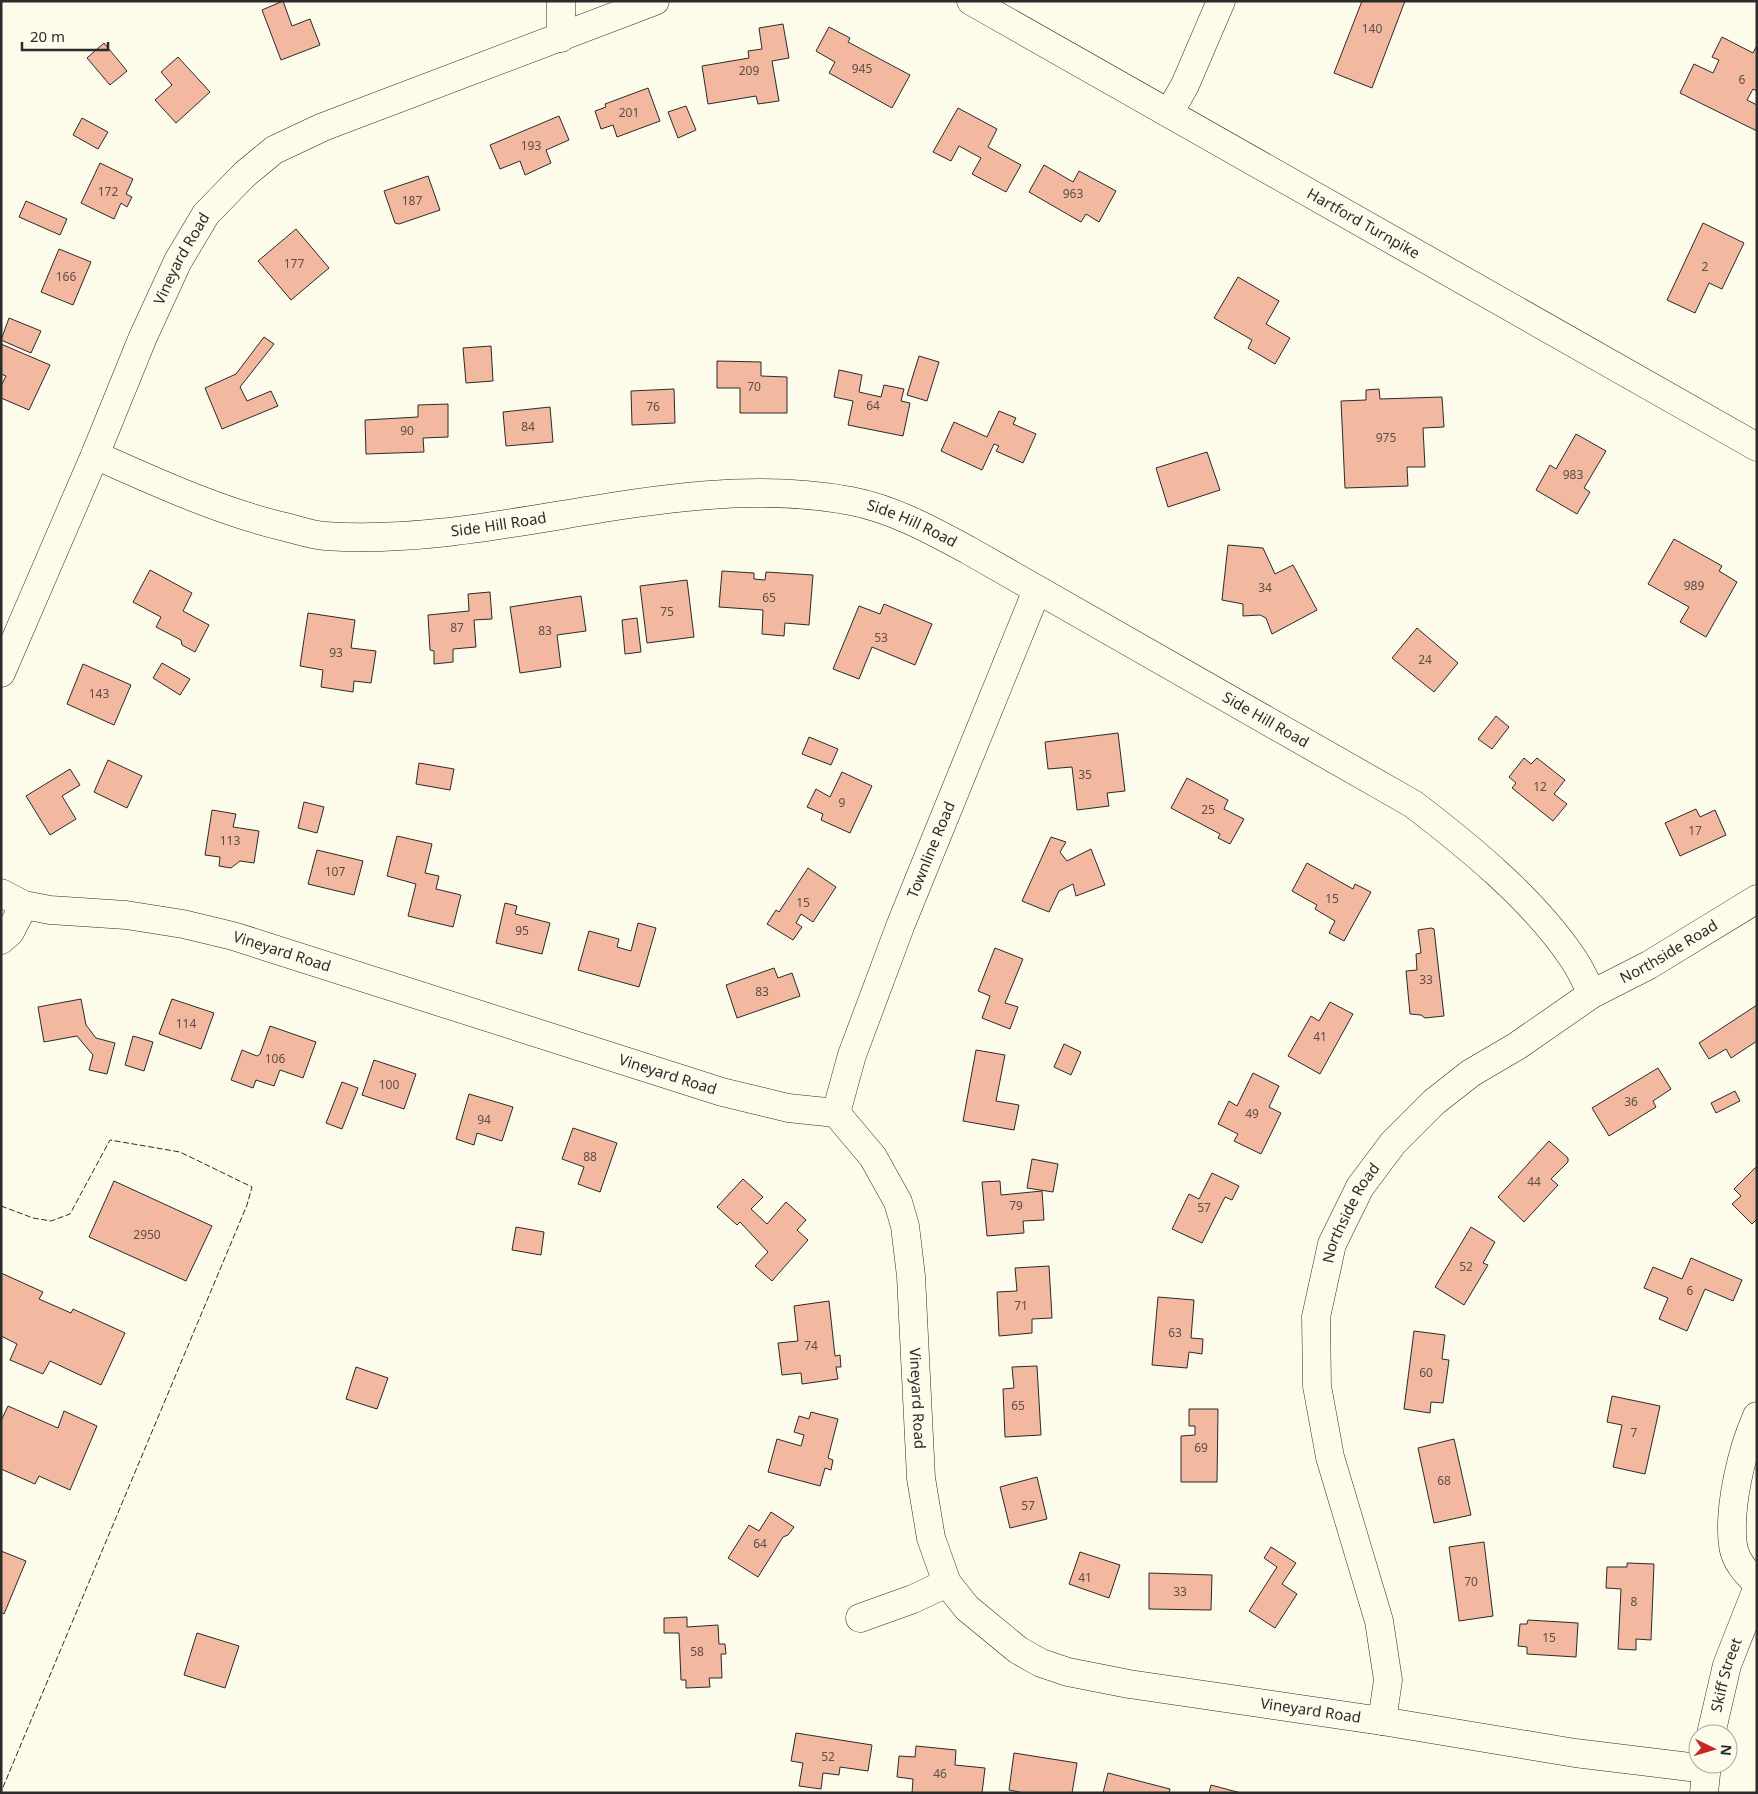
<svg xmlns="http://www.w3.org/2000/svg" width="1758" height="1794" viewBox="0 0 1758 1794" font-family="'Noto Sans',sans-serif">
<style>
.building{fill:#f2b8a0;stroke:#2b2b2b}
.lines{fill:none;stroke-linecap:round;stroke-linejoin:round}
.minor-casing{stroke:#2b2b2b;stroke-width:29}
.major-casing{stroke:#2b2b2b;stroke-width:29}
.minor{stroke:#fdfbea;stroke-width:28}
.major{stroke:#fdfbea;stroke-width:28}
.fence{stroke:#2b2b2b;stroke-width:1;stroke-dasharray:6 2.5;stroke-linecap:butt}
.labels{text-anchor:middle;stroke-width:4;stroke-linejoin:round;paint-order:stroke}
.number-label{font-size:12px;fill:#5d4e48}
.street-label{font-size:15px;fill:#2b2b2b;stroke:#fdfbea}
</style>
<rect width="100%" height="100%" fill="#fdfbea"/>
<path class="building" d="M 283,1 L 292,26 L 310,19 L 320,45 L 281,60 L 262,10 Z
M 1362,1 L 1405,1 L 1372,88 L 1334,73 Z
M 783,24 L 789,58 L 772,61 L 779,101 L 758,104 L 756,96 L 708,104 L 702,66 L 749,58 L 748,51 L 762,49 L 759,28 Z
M 829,27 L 850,38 L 848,42 L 910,75 L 892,108 L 829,73 L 835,62 L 816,51 Z
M 1722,37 L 1753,53 L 1757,45 L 1757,91 L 1753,89 L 1747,100 L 1757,105 L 1757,131 L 1680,93 L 1694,64 L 1713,73 L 1719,60 L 1712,57 Z
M 104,43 L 127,71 L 110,85 L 87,58 Z
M 178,57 L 210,92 L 176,123 L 155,100 L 172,85 L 161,72 Z
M 648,88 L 660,121 L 617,137 L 613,125 L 601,129 L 595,111 L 606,107 L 605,104 Z
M 686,106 L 696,130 L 678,138 L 668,112 Z
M 958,108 L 997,129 L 988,147 L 1021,165 L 1006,192 L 972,174 L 981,158 L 959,146 L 951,161 L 933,152 Z
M 559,116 L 569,140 L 546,150 L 551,163 L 525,175 L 520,161 L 500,169 L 490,145 Z
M 82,118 L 108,132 L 98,149 L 73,135 Z
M 100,163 L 133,179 L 126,194 L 132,197 L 127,207 L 121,203 L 114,219 L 81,203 Z
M 1044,165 L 1073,182 L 1079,171 L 1116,191 L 1099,222 L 1086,214 L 1081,222 L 1029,192 Z
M 428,176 L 440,210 L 399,224 L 395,223 L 384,191 Z
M 26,201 L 67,219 L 60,235 L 19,217 Z
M 1703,223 L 1744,243 L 1722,289 L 1709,283 L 1695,313 L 1667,300 Z
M 296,229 L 329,268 L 291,300 L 258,261 Z
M 59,249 L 91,262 L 73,305 L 41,292 Z
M 1238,277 L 1279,301 L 1266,324 L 1290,338 L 1275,364 L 1248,348 L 1252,340 L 1214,318 Z
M 9,318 L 41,331 L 31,353 L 1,340 Z
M 264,337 L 274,344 L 240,387 L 247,401 L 271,391 L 278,406 L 222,429 L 205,388 L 236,374 Z
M 1,344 L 50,365 L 29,410 L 1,398 L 1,386 L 6,376 L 1,374 Z
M 491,346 L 493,381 L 466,383 L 463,348 Z
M 919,356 L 939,362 L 927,401 L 907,395 Z
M 717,361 L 761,362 L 761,376 L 787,377 L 787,413 L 740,413 L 740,388 L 717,388 Z
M 839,370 L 862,375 L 859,392 L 881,397 L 884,385 L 904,389 L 901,401 L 910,403 L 903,436 L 848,425 L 853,401 L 834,397 Z
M 674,389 L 675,423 L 632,425 L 631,391 Z
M 1379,389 L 1380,399 L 1442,397 L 1444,427 L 1423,428 L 1425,467 L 1407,467 L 1408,486 L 1345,488 L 1341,401 L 1366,400 L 1366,390 Z
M 448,404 L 448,437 L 423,438 L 424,452 L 366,454 L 365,420 L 418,417 L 418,405 Z
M 550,407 L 553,442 L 506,446 L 503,412 Z
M 999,411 L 1016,418 L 1013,424 L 1036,434 L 1023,463 L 996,451 L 999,446 L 994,444 L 982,470 L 941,451 L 954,422 L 987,437 Z
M 1576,434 L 1606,451 L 1584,488 L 1590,492 L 1577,514 L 1536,490 L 1550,465 L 1556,469 Z
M 1207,452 L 1220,490 L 1168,507 L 1156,468 Z
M 1674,539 L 1722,566 L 1719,571 L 1737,582 L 1706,637 L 1680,622 L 1689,607 L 1648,584 Z
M 1228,545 L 1263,548 L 1275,574 L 1293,565 L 1317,610 L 1272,634 L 1266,618 L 1260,615 L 1243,616 L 1243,604 L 1222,600 Z
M 150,570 L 192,593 L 183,611 L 209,625 L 195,652 L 182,645 L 181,640 L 156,627 L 161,617 L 133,602 Z
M 722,571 L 754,573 L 754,579 L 765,580 L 766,572 L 813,575 L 809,625 L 785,623 L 784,636 L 762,634 L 763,610 L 719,607 Z
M 687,580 L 694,637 L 647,643 L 640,586 Z
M 490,592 L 492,619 L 474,620 L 476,647 L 453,649 L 453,662 L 434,664 L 434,651 L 430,650 L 428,615 L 469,611 L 468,594 Z
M 581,596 L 586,631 L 557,635 L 561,667 L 520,673 L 510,607 Z
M 884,604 L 932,624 L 915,665 L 872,647 L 859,679 L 833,669 L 859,606 L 880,614 Z
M 308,613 L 355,620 L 351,648 L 376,651 L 371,683 L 354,681 L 353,692 L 321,687 L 323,670 L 300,666 Z
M 637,618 L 641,652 L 625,654 L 622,620 Z
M 1417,628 L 1458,663 L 1434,692 L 1392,658 Z
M 162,663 L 190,679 L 180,695 L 153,678 Z
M 83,664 L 131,685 L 114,725 L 67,704 Z
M 1496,716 L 1509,727 L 1492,749 L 1478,739 Z
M 1118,733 L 1125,791 L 1107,793 L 1109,806 L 1077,810 L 1072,767 L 1048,769 L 1045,742 Z
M 809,737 L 838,749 L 831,765 L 802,754 Z
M 1524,758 L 1531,764 L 1537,758 L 1565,780 L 1554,794 L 1567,804 L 1553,821 L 1512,788 L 1516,783 L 1509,777 Z
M 108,760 L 142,776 L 127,808 L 94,792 Z
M 419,763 L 454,769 L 450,790 L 416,784 Z
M 70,769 L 80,785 L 62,796 L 76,819 L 50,835 L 26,796 Z
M 842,772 L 872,786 L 850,833 L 821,820 L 823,814 L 807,807 L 816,789 L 830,797 Z
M 1187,778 L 1228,800 L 1224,809 L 1244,819 L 1230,844 L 1218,838 L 1220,834 L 1171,808 Z
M 304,802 L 324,807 L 317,833 L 298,828 Z
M 1696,809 L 1700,817 L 1715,810 L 1726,835 L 1680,856 L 1665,823 Z
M 212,810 L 236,814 L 233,827 L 259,831 L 254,863 L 240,861 L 231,868 L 219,866 L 220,857 L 205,855 Z
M 397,836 L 432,844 L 425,873 L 439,876 L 436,889 L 461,895 L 453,927 L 408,916 L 416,884 L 387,876 Z
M 1051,837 L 1066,842 L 1060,852 L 1067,861 L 1091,849 L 1105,885 L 1076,896 L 1073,884 L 1059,891 L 1049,912 L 1022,901 Z
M 317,850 L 363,861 L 354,895 L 308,884 Z
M 1307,863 L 1353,889 L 1355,884 L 1371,892 L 1344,941 L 1329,933 L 1335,921 L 1315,909 L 1317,905 L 1292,891 Z
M 808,868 L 836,887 L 813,922 L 801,914 L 796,923 L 802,927 L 793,940 L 767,924 L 776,910 L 779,912 Z
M 505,903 L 517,906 L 515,914 L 550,923 L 542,954 L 496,943 Z
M 638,923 L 656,928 L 639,987 L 578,970 L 589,931 L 619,939 L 617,947 L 631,951 Z
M 1431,928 L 1434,929 L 1444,1016 L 1425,1018 L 1421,1015 L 1410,1014 L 1406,971 L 1417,970 L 1416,954 L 1421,953 L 1418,930 Z
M 995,948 L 1023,959 L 1005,1003 L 1018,1007 L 1010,1029 L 982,1018 L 990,996 L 978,991 Z
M 774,968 L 778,978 L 792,973 L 800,996 L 737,1018 L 726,985 Z
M 81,999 L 86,1025 L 96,1038 L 115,1043 L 107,1074 L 89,1070 L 93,1055 L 77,1036 L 44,1042 L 38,1007 Z
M 172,999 L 214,1013 L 201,1049 L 159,1034 Z
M 1330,1002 L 1353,1014 L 1320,1074 L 1288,1056 L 1311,1016 L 1319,1021 Z
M 1757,1005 L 1757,1041 L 1731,1058 L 1726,1049 L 1709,1059 L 1699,1043 Z
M 270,1026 L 316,1042 L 303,1078 L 280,1070 L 274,1086 L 256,1080 L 253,1088 L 231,1080 L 242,1050 L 257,1056 L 260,1054 Z
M 133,1036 L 153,1042 L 144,1071 L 125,1065 Z
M 1064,1044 L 1081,1052 L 1071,1075 L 1054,1067 Z
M 976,1050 L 1005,1055 L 996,1101 L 1019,1105 L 1014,1130 L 963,1121 Z
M 374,1060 L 416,1074 L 404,1109 L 362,1095 Z
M 1658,1068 L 1671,1089 L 1653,1101 L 1656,1107 L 1609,1136 L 1592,1108 Z
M 1253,1073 L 1279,1086 L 1269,1107 L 1281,1113 L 1261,1154 L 1234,1141 L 1238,1134 L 1218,1124 L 1229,1101 L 1237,1106 Z
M 342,1082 L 358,1088 L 342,1129 L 326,1123 Z
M 1735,1091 L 1740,1101 L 1716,1113 L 1711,1103 Z
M 469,1094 L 513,1107 L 502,1141 L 477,1133 L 474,1145 L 456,1139 Z
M 573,1128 L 617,1143 L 600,1192 L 578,1184 L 584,1167 L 562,1159 Z
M 1549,1141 L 1568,1158 L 1568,1162 L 1551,1179 L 1558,1185 L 1524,1222 L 1498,1197 Z
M 1032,1159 L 1058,1164 L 1053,1192 L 1027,1188 Z
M 1757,1166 L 1757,1219 L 1752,1224 L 1732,1204 L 1741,1196 L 1734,1189 Z
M 1212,1173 L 1239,1186 L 1232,1200 L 1225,1197 L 1202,1243 L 1172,1229 L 1189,1194 L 1199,1199 Z
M 743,1179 L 763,1197 L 751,1209 L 767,1224 L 786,1202 L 806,1220 L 797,1230 L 808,1240 L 772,1281 L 755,1266 L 768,1252 L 740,1222 L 737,1225 L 717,1207 Z
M 114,1181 L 212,1226 L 186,1281 L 89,1237 Z
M 1000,1181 L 1001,1195 L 1042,1191 L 1044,1220 L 1023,1221 L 1024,1233 L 987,1236 L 982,1182 Z
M 516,1227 L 544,1232 L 541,1255 L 512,1250 Z
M 1471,1227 L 1495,1242 L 1483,1263 L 1488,1265 L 1464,1305 L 1435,1287 Z
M 1691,1258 L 1742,1280 L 1733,1301 L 1705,1289 L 1687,1331 L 1659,1319 L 1668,1298 L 1644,1288 L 1653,1267 L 1682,1279 Z
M 1049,1266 L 1052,1318 L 1032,1319 L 1032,1333 L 999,1336 L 997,1292 L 1017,1291 L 1015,1268 Z
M 1,1273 L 43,1292 L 39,1299 L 71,1313 L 73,1309 L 125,1333 L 101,1385 L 50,1361 L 43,1374 L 10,1360 L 17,1344 L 1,1336 Z
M 1158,1297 L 1194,1300 L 1191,1338 L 1203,1339 L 1202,1354 L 1189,1352 L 1187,1368 L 1152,1365 Z
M 829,1301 L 835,1356 L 840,1355 L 841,1367 L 836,1367 L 838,1379 L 802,1384 L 801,1373 L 782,1375 L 778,1343 L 798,1341 L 794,1306 Z
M 1414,1331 L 1445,1335 L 1442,1359 L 1449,1360 L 1443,1403 L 1431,1402 L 1430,1413 L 1404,1409 Z
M 1037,1366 L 1041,1435 L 1005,1437 L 1003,1389 L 1014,1388 L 1012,1367 Z
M 356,1367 L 388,1378 L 377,1409 L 346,1399 Z
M 1612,1396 L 1660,1406 L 1645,1474 L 1613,1467 L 1622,1425 L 1607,1422 Z
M 8,1406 L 58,1428 L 64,1411 L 97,1426 L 70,1490 L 39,1476 L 35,1484 L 1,1469 L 1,1421 Z
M 1189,1409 L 1218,1409 L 1217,1482 L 1181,1482 L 1181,1436 L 1195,1435 L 1195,1426 L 1189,1426 Z
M 811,1412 L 838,1419 L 828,1458 L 833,1460 L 831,1470 L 825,1468 L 820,1486 L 768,1472 L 777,1439 L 801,1446 L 804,1435 L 794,1432 L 799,1416 L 809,1419 Z
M 1454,1439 L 1471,1515 L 1434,1523 L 1418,1448 Z
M 1037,1477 L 1047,1519 L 1010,1528 L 1000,1487 Z
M 771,1512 L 794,1527 L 788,1535 L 783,1537 L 758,1577 L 728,1558 L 749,1525 L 759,1531 Z
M 1484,1542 L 1493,1616 L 1459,1621 L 1449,1547 Z
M 1271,1547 L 1296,1563 L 1282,1584 L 1297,1594 L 1275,1628 L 1249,1611 L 1277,1567 L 1264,1558 Z
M 1,1551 L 26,1561 L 4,1614 L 1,1612 Z
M 1080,1552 L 1120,1565 L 1109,1598 L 1069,1584 Z
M 1627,1563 L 1654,1564 L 1651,1640 L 1636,1639 L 1636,1650 L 1618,1649 L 1621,1589 L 1606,1588 L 1607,1567 L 1627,1567 Z
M 1149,1573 L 1212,1575 L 1211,1610 L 1149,1609 Z
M 687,1617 L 687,1627 L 718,1625 L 719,1644 L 725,1644 L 726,1654 L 721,1654 L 722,1678 L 709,1678 L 710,1687 L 686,1688 L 686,1680 L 681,1680 L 679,1633 L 664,1633 L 664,1618 Z
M 1528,1620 L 1578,1623 L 1576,1657 L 1527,1654 L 1527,1647 L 1518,1646 L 1520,1624 L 1527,1624 Z
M 197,1633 L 239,1646 L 225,1688 L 184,1675 Z
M 796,1733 L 872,1745 L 868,1771 L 840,1767 L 839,1775 L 823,1773 L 821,1789 L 799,1786 L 803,1763 L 791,1761 Z
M 916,1746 L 956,1750 L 955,1765 L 985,1768 L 982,1793 L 912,1793 L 913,1779 L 897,1777 L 899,1756 L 915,1757 Z
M 1014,1753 L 1077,1763 L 1072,1793 L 1024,1793 L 1009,1790 Z
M 1108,1773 L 1170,1789 L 1169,1793 L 1103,1793 Z
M 1211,1785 L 1241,1793 L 1209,1793 Z"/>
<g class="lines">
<defs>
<g id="minor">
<path d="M 561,1 L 561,38"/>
<path d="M 1169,113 L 1185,85 L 1221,1"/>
<path id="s1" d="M 95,455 C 156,482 216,510 281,526 C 295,529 311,535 325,536 C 501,548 675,468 851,501 C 893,509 931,530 968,550 L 1413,804 C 1468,846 1533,899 1572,957 C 1580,968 1586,982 1592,994"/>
<path id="s2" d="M 1,673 L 95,455 L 143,337 L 178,261 L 206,214 L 245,174 L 274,150 L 323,127 L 655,1"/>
<path id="s3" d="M 1,893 L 24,905 L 50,910 L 126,915 L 183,924 L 233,936 L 722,1092 L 788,1108 L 836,1113 L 873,1157 L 898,1202 L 905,1226 L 911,1276 L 921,1478 L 931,1538 L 947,1583 L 967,1608 L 1018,1650 L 1041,1663 L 1068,1672 L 1129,1684 L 1382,1721 L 1575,1753 L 1706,1769"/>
<path d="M 1,940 L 10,932 L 24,905"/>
<path id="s4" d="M 836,1113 L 852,1055 L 901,924 L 1037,590"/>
<path d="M 1757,1416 C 1742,1449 1728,1508 1733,1545 C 1735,1561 1746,1573 1757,1583"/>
<path d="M 860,1618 L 913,1599 L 947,1583"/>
<path id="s5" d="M 1382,1721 L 1388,1680 L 1379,1621 L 1330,1457 L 1317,1386 L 1316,1317 L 1332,1244 L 1360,1187 L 1393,1143 L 1434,1102 L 1471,1073 L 1517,1046 L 1592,994 L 1649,965 L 1757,899"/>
</g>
<g id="major">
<path id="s6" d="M 971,1 L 1757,447"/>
<path id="s7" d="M 1711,1734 L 1727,1665 L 1757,1589"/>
<path d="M 1704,1793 L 1707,1764"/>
</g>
</defs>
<use href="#minor" class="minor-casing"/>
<use href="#major" class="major-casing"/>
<use href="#minor" class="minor"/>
<use href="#major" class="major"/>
<path class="fence" d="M 1,1206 L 33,1218 L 51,1221 L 70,1214 L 110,1140 L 180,1152 L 252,1187 L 247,1205 L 1,1792"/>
</g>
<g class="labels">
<g class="number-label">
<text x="1372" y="33">140</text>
<text x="862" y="73">945</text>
<text x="749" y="75">209</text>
<text x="1742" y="84">6</text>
<text x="629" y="117">201</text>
<text x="531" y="150">193</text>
<text x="108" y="196">172</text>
<text x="1073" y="198">963</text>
<text x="412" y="205">187</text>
<text x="294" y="268">177</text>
<text x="1705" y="271">2</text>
<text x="66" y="281">166</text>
<text x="754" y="391">70</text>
<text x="873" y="410">64</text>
<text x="653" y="411">76</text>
<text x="528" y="431">84</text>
<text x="407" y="435">90</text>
<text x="1386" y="442">975</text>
<text x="1573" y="479">983</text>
<text x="1694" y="590">989</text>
<text x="1265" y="592">34</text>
<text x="769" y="602">65</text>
<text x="667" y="616">75</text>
<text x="457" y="632">87</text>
<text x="545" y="635">83</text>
<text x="881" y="642">53</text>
<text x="336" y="657">93</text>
<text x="1425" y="664">24</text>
<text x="99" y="698">143</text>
<text x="1085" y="779">35</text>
<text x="1540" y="791">12</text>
<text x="842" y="807">9</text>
<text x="1208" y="814">25</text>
<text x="1695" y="835">17</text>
<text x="230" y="845">113</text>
<text x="335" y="876">107</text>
<text x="1332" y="903">15</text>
<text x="803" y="907">15</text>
<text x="522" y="935">95</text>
<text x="1426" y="984">33</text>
<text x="762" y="996">83</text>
<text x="186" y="1028">114</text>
<text x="1320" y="1041">41</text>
<text x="275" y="1063">106</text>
<text x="389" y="1089">100</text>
<text x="1631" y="1106">36</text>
<text x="1252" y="1118">49</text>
<text x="484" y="1124">94</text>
<text x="590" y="1161">88</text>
<text x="1534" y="1186">44</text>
<text x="1016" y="1210">79</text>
<text x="1204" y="1212">57</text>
<text x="147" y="1239">2950</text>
<text x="1466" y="1271">52</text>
<text x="1690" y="1295">6</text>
<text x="1021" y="1310">71</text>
<text x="1175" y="1337">63</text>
<text x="811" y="1350">74</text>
<text x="1426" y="1377">60</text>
<text x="1018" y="1410">65</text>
<text x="1634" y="1437">7</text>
<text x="1201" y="1452">69</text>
<text x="1444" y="1485">68</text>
<text x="1028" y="1510">57</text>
<text x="760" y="1548">64</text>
<text x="1085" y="1582">41</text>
<text x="1471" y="1586">70</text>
<text x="1180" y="1596">33</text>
<text x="1634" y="1606">8</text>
<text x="1549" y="1642">15</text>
<text x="697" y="1656">58</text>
<text x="828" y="1761">52</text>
<text x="940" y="1778">46</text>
</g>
<g class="street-label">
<text dy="5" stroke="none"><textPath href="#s6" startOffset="451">Hartford Turnpike</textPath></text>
<text dy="5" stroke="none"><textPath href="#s2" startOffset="452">Vineyard Road</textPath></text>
<text dy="5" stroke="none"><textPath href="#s1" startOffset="419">Side Hill Road</textPath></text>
<text dy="5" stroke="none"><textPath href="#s1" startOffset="839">Side Hill Road</textPath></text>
<text dy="5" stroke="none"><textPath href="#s1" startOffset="1244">Side Hill Road</textPath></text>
<text dy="5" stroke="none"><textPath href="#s4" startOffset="280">Townline Road</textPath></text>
<text dy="5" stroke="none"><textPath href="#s3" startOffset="289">Vineyard Road</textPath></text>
<text dy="5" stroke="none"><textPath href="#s5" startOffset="944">Northside Road</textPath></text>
<text dy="5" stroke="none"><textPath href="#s3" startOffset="694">Vineyard Road</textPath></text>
<text dy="5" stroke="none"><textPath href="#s5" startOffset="524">Northside Road</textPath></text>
<text dy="5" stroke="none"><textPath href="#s3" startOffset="1174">Vineyard Road</textPath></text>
<text dy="5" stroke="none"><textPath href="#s7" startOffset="61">Skiff Street</textPath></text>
<text dy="5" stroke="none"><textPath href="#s3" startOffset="1761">Vineyard Road</textPath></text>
</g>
</g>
<rect width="1758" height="1794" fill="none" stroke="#2b2b2b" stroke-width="5"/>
<g transform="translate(1713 1749) rotate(95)"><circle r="24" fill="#fdfbea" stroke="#a9a89e"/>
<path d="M0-4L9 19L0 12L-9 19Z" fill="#c62828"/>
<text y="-8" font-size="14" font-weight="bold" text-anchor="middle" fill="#2b2b2b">N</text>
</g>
<path d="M22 42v8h86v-8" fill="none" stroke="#2b2b2b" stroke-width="2.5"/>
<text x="30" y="42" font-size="15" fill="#2b2b2b" stroke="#fdfbea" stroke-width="4" paint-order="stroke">20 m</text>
</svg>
